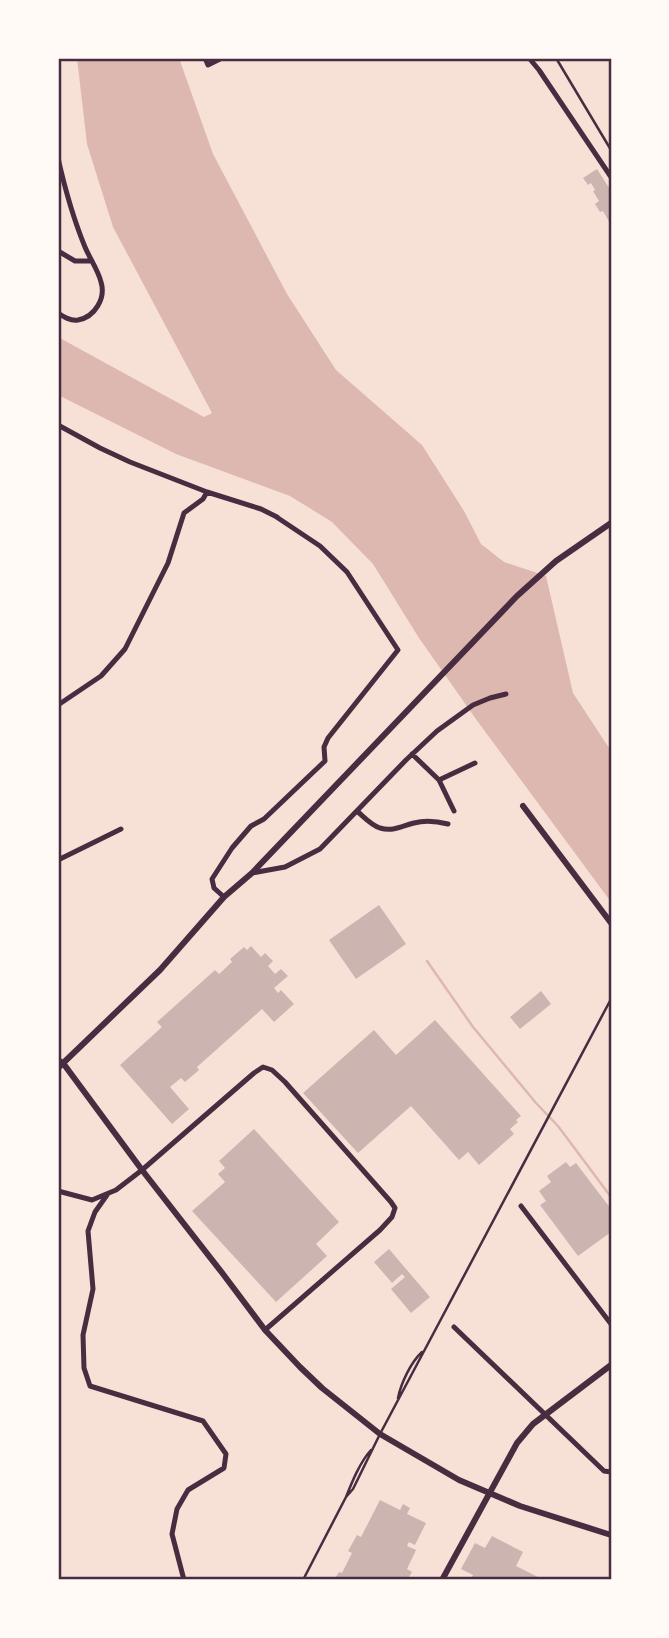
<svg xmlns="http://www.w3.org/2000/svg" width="669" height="1638" viewBox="0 0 669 1638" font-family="Manrope,sans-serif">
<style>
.water{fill:#dcb8b0}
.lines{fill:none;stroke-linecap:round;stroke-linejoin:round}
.stream{stroke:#dcb8b0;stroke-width:2.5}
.building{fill:#ccb4b1}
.service{stroke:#4a2c40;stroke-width:2.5}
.minor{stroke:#4a2c40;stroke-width:5}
.tertiary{stroke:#4a2c40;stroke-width:6}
.neatline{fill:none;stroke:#4a2c40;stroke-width:2.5}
</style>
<rect width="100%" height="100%" fill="#f7e1d7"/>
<path class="water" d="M 77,58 L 179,58 L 213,154 L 287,294 L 336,370 L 422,445 L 464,511 L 481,544 L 504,562 L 546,576 L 573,693 L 611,751 L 611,902 L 478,722 L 419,638 L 373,564 L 332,522 L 290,496 L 176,454 L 58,395 L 58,337 L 204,417 L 212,413 L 113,227 L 87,144 Z"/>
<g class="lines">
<path class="stream" d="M 427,961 L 473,1027 L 536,1103 L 558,1126 L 611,1197"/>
</g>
<path class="building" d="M 597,169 L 611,191 L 611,225 L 603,211 L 600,212 L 595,204 L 599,201 L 593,191 L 595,190 L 591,183 L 588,185 L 583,178 Z
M 379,905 L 406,944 L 356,979 L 329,940 Z
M 251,946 L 261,957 L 265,953 L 273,961 L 268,966 L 275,974 L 281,969 L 288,976 L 274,988 L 278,993 L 281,990 L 294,1004 L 274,1022 L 262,1009 L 197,1067 L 199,1070 L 185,1082 L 181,1078 L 170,1087 L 189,1109 L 172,1124 L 120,1065 L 162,1027 L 157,1022 L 215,970 L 219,974 L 232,962 L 230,959 L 244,947 L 247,950 Z
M 541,991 L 551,1004 L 520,1029 L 510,1017 Z
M 435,1020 L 521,1116 L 516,1120 L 518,1122 L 510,1129 L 514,1134 L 479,1165 L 468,1152 L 459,1160 L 411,1106 L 358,1153 L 303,1093 L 374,1030 L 396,1055 Z
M 254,1129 L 339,1222 L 316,1244 L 327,1256 L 276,1302 L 192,1211 L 225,1182 L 218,1174 L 225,1168 L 219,1161 Z
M 566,1162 L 570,1167 L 576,1163 L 611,1209 L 611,1232 L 578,1256 L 540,1205 L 546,1201 L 539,1191 L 551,1182 L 547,1176 Z
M 389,1249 L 430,1297 L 411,1313 L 391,1289 L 405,1277 L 402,1274 L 392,1283 L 374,1262 Z
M 380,1500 L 400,1510 L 403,1504 L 410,1508 L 407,1514 L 426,1523 L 415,1545 L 409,1542 L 407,1546 L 416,1550 L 407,1569 L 412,1572 L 407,1580 L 403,1579 L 403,1580 L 334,1580 L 339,1572 L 342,1573 L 352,1553 L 348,1551 L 357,1535 L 361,1537 Z
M 492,1536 L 523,1552 L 516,1566 L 544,1580 L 470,1580 L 473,1575 L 461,1569 L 475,1543 L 485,1548 Z"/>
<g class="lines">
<path class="service" d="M 556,58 L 611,150
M 398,1398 C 401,1383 411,1362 422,1352
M 346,1497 L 353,1489 L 380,1434 L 611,999
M 303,1580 L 346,1497 C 352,1482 360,1462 371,1450"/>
<path class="minor" d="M 205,58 L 208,65 L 222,58
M 529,58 L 539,70 L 611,177
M 58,158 C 65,189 73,218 85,247 C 90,259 98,270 101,282 C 106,298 95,317 78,320 C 70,321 64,317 58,313
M 58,251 L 75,261 L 91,261
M 58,425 L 100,448 L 130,462 L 207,492 L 261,509 L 277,517
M 58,705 L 101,676 L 125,649 L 168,563 L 184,513 L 203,499 L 207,492
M 412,754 L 439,780 L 454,811
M 439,780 L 475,763
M 357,811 C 364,817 371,825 380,828 C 393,832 402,826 414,823 C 425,820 436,821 448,824
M 58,860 L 121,829
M 252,873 L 285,867 L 320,849 L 406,760 L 437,731 L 473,705 L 490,698 L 506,694
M 224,897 L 214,888 L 212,879 L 232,848 L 251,826 L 264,819 L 325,761 L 324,747 L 328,738 L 398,650 L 347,572 L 320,546 L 275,516
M 58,1191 L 92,1200 L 116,1190 L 142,1170 L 254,1073 L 263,1067 L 272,1070 L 285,1082 L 391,1202 L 395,1208 L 392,1217 L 380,1230 L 265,1330
M 107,1195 L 95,1212 L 88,1231 L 93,1289 L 83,1335 L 84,1368 L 90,1386 L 203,1421 L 226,1454 L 224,1468 L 188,1490 L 177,1509 L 172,1534 L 184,1580
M 521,1206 L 611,1324
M 454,1327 L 604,1471 L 611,1472"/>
<path class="tertiary" d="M 523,806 L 611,923
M 58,1060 L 63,1063 L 142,1170 L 223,1274 L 265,1330 L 300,1367 L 322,1388 L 380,1434 L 459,1480 L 520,1506 L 611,1535
M 58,1068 L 160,970 L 224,897 L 252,873 L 517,596 L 556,561 L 611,523
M 442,1580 L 517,1443 L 533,1424 L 611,1365"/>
</g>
<rect width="669" height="1638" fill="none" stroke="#fffaf5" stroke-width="119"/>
<rect x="60" y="60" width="550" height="1518" class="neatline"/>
</svg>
